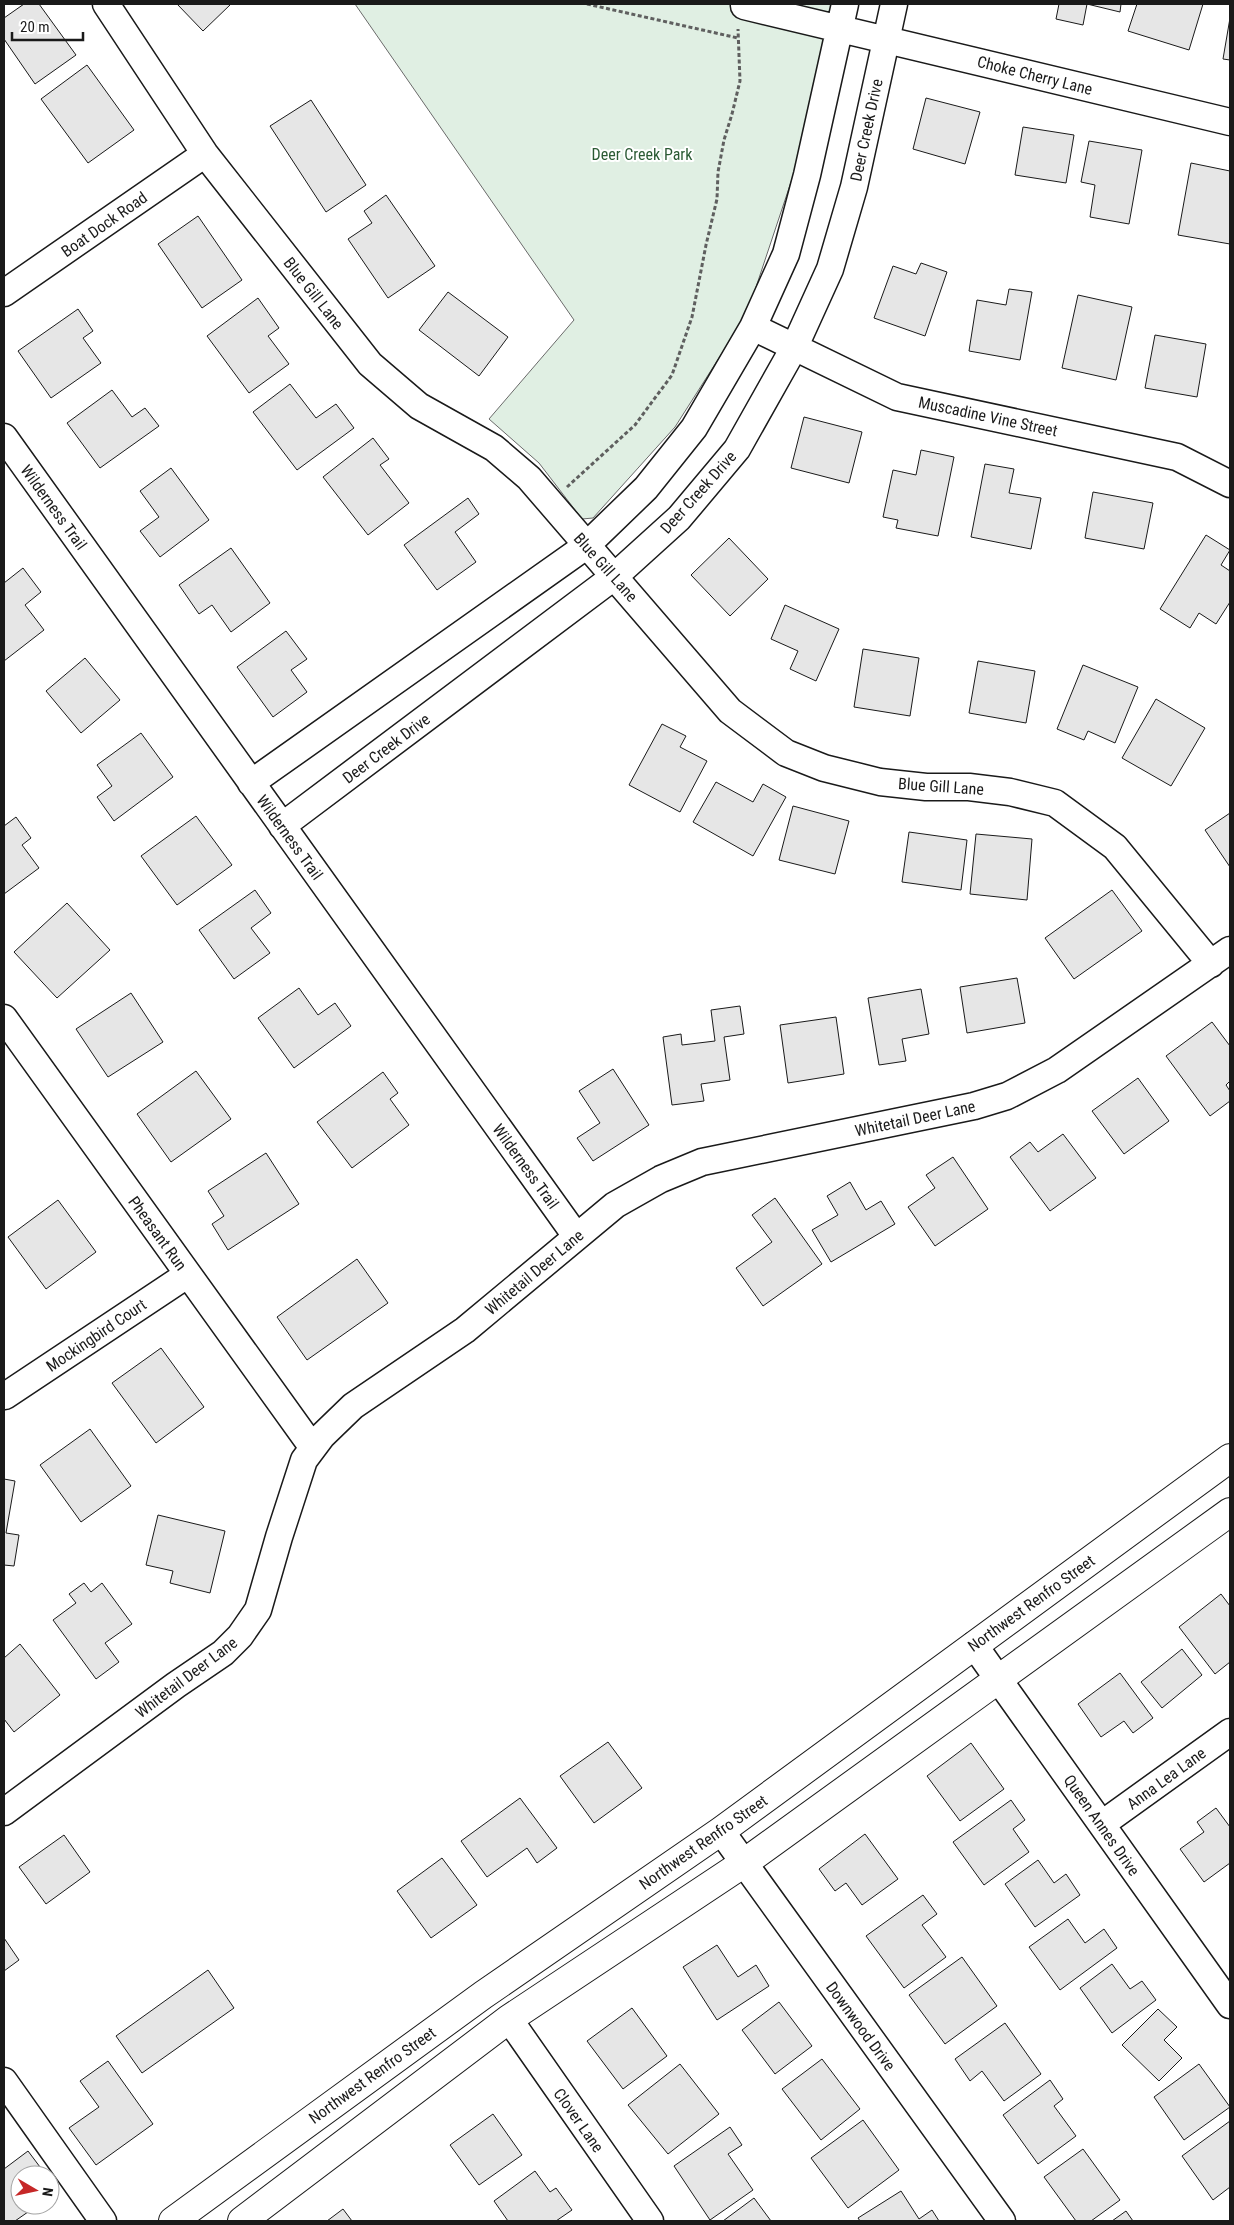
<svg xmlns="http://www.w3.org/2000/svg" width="1234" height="2225" viewBox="0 0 1234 2225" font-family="'Roboto Condensed',sans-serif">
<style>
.green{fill:#e0efe3;stroke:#6a6a6a}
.building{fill:#e6e6e6;stroke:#1a1a1a}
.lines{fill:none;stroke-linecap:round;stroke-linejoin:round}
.minor-casing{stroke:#1a1a1a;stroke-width:29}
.major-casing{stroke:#1a1a1a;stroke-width:30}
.path{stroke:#5f5f5f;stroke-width:3;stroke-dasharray:4 2.5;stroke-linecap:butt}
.minor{stroke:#fff;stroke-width:26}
.major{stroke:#fff;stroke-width:28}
.labels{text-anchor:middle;stroke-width:4;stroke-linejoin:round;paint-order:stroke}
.street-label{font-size:16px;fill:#1a1a1a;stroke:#fff}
.park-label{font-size:16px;fill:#2b5a34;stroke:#fff}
</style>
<rect width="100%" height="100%" fill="#fff"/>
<path class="green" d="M 355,4 L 833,4 L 794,173 L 747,314 L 675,427 L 593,518 L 582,519 L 539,463 L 489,419 L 574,320 Z"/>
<path class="building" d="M 24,4 L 39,4 L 76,55 L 35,84 L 4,39 L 4,18 Z
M 177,4 L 231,4 L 203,31 Z
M 1059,4 L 1121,4 L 1120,12 L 1087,4 L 1083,25 L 1056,19 Z
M 1137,4 L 1203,4 L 1189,50 L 1128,31 Z
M 1230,18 L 1230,60 L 1223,59 Z
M 87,65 L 134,130 L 88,163 L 41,99 Z
M 926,98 L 980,112 L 965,164 L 913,149 Z
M 311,100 L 366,185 L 326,212 L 270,126 Z
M 1023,127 L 1074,135 L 1066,183 L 1015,175 Z
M 1089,141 L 1142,150 L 1129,224 L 1090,217 L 1095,185 L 1081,182 Z
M 1191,163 L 1230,171 L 1230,244 L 1178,235 Z
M 386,195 L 435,266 L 388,298 L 348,239 L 372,223 L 364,211 Z
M 198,216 L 242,280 L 202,308 L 158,244 Z
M 921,263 L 947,272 L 925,336 L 874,318 L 893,266 L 916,274 Z
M 1009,289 L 1032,292 L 1020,360 L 969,351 L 977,300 L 1006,305 Z
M 448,292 L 508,337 L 479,376 L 419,330 Z
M 1078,295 L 1132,307 L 1116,380 L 1062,368 Z
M 258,298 L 279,328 L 268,336 L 289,364 L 249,393 L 207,336 Z
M 78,309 L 93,331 L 83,338 L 101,363 L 51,398 L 18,351 Z
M 1155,335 L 1206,344 L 1197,397 L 1145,388 Z
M 290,384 L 316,418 L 336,404 L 354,428 L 297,470 L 253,412 Z
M 112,390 L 132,417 L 145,408 L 159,426 L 100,468 L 67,423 Z
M 804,417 L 862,432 L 849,483 L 791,468 Z
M 373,438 L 389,459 L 380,465 L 409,503 L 368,535 L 323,477 Z
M 921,450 L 954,457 L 938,536 L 896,528 L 898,520 L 883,517 L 893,470 L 916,475 Z
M 985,464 L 1014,469 L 1009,493 L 1041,498 L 1031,549 L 971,537 Z
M 171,468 L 209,520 L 160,557 L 140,531 L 159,517 L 140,491 Z
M 1093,492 L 1153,503 L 1144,549 L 1085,538 Z
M 468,498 L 479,514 L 455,532 L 476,562 L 437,590 L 404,545 Z
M 1206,535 L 1230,550 L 1221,565 L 1230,571 L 1230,602 L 1216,624 L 1199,613 L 1190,628 L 1160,609 Z
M 729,538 L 768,579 L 730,616 L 691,575 Z
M 231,548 L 270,603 L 231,632 L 212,605 L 199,614 L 179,585 Z
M 23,568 L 41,592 L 25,605 L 44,630 L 4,661 L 4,583 Z
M 785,605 L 839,629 L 816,681 L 790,669 L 798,651 L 771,639 Z
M 286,631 L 307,659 L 291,670 L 307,692 L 273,717 L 237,667 Z
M 863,649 L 919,658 L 910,716 L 854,707 Z
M 85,658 L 120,700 L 81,733 L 46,691 Z
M 978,661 L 1035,671 L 1026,723 L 969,713 Z
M 1083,665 L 1138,687 L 1115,743 L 1088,731 L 1084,740 L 1057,729 Z
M 1156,699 L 1205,728 L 1171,786 L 1122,758 Z
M 662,724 L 686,736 L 680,747 L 707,761 L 680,812 L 629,785 Z
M 141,733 L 173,777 L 114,821 L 97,797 L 112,786 L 97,765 Z
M 716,782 L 753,802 L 763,784 L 786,797 L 753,856 L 693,822 Z
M 793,806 L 849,821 L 835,874 L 779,860 Z
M 1230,813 L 1230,867 L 1205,830 Z
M 196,816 L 232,865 L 177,905 L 141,856 Z
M 16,817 L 31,838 L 22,845 L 39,868 L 4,894 L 4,826 Z
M 909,832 L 967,840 L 961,890 L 902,882 Z
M 976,834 L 1032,839 L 1027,900 L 970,894 Z
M 255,890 L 271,913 L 251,928 L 270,953 L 234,979 L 199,930 Z
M 1112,890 L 1142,931 L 1074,979 L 1045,938 Z
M 67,903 L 110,950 L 57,998 L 14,952 Z
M 1017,978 L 1025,1023 L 967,1033 L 960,987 Z
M 299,988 L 318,1015 L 335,1003 L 351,1026 L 294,1068 L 258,1018 Z
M 921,989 L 929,1034 L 902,1039 L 906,1061 L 879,1065 L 868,998 Z
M 131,993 L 163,1042 L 108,1077 L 76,1029 Z
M 740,1006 L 744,1034 L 724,1037 L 730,1080 L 701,1084 L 704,1101 L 672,1105 L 663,1037 L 681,1034 L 682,1045 L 715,1041 L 711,1010 Z
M 836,1017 L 844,1074 L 788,1083 L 780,1025 Z
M 1212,1022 L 1230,1046 L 1230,1081 L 1226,1085 L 1230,1091 L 1230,1101 L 1210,1116 L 1166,1056 Z
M 613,1069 L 649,1125 L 593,1161 L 577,1138 L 600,1123 L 579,1091 Z
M 196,1071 L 231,1119 L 171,1162 L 137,1114 Z
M 383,1072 L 398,1093 L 390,1099 L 409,1125 L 352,1168 L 317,1122 Z
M 1138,1078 L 1169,1121 L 1124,1154 L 1092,1111 Z
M 1063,1134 L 1096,1178 L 1050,1211 L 1010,1157 L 1030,1142 L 1038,1152 Z
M 266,1153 L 299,1204 L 228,1250 L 212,1224 L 224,1216 L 208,1191 Z
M 953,1157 L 988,1209 L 935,1246 L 908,1207 L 935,1188 L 926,1175 Z
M 850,1182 L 866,1210 L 881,1201 L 895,1224 L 831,1262 L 812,1230 L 838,1215 L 827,1196 Z
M 775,1198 L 822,1264 L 763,1306 L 736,1268 L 772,1242 L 752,1215 Z
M 58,1200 L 96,1252 L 46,1289 L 8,1237 Z
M 357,1259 L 388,1303 L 307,1360 L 277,1317 Z
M 161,1348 L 204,1407 L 156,1443 L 112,1383 Z
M 90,1429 L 131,1486 L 81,1522 L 40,1465 Z
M 4,1479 L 15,1481 L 6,1533 L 19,1535 L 14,1566 L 4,1565 Z
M 158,1515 L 225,1531 L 210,1593 L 170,1583 L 173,1571 L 146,1565 Z
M 84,1583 L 91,1592 L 102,1583 L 132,1624 L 105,1643 L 119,1662 L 96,1679 L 53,1620 L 76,1603 L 69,1594 Z
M 1221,1594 L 1230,1606 L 1230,1662 L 1215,1674 L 1179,1627 Z
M 20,1644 L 60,1695 L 14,1732 L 4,1719 L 4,1658 Z
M 1182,1649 L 1202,1675 L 1162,1708 L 1141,1682 Z
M 1120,1673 L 1153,1718 L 1133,1733 L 1124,1721 L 1101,1737 L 1078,1704 Z
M 608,1742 L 642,1788 L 594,1823 L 560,1776 Z
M 971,1743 L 1004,1789 L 960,1821 L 927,1776 Z
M 520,1798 L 557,1848 L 537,1863 L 527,1848 L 487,1877 L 461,1841 Z
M 1011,1800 L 1025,1820 L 1013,1829 L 1029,1852 L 984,1885 L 953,1842 Z
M 1216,1808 L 1230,1827 L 1230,1863 L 1204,1882 L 1180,1849 L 1204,1832 L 1197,1822 Z
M 865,1834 L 898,1879 L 862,1905 L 846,1883 L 835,1891 L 819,1869 Z
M 64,1835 L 90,1872 L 46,1904 L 19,1867 Z
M 442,1858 L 477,1905 L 431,1938 L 397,1891 Z
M 1038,1860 L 1054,1883 L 1066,1874 L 1080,1895 L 1035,1927 L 1005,1884 Z
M 923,1895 L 937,1914 L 922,1925 L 946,1957 L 904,1988 L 866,1936 Z
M 1068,1919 L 1085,1943 L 1104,1929 L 1117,1948 L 1060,1990 L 1029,1947 Z
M 4,1938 L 19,1960 L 4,1971 Z
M 717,1945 L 738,1977 L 756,1965 L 769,1986 L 717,2020 L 683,1967 Z
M 962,1957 L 997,2006 L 945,2044 L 909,1995 Z
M 1112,1964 L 1130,1989 L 1142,1981 L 1156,2000 L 1112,2033 L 1080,1988 Z
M 208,1970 L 234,2008 L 142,2073 L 116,2036 Z
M 779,2002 L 812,2046 L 775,2074 L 742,2030 Z
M 632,2008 L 667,2056 L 623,2089 L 587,2041 Z
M 1158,2009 L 1177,2027 L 1164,2040 L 1182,2058 L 1159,2081 L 1122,2045 Z
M 1005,2023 L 1041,2074 L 1004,2101 L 982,2071 L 970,2081 L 955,2059 Z
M 822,2059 L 860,2109 L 821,2140 L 782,2089 Z
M 108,2061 L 153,2124 L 96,2165 L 69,2128 L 99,2107 L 80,2081 Z
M 680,2064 L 719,2114 L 668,2154 L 628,2105 Z
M 1199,2064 L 1230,2107 L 1184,2140 L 1154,2097 Z
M 1050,2080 L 1063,2099 L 1054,2106 L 1076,2136 L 1038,2164 L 1003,2115 Z
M 493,2114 L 522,2155 L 479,2185 L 450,2145 Z
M 863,2120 L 899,2170 L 848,2208 L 811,2158 Z
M 1230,2121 L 1230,2187 L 1213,2200 L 1182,2156 Z
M 730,2127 L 742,2145 L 728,2154 L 753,2190 L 710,2220 L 674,2166 Z
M 1083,2149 L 1120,2200 L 1091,2221 L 1076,2221 L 1044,2177 Z
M 28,2151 L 46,2175 L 20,2175 L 20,2205 L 38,2205 L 15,2221 L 4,2221 L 4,2169 Z
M 535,2171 L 550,2192 L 556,2188 L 572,2210 L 556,2221 L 508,2221 L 494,2201 Z
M 50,2181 L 57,2191 L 50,2196 Z
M 901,2191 L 919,2219 L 932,2210 L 939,2221 L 860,2221 L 858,2218 Z
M 754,2198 L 771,2221 L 723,2221 Z
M 343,2209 L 352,2221 L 327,2221 Z
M 1126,2211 L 1133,2221 L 1112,2221 Z"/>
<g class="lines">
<defs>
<path id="minor" d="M 106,4 L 205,154 L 370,364 L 419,406 L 494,448 L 529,478 L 730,711 L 786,753 L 824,768 L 880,782 L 926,787 L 969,787 L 1010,792 L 1055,803 L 1115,847 L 1211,964
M 744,4 L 744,6 L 1230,122
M 4,293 L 205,154
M 753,327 L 897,397 L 1177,457 L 1230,484
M 4,437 L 576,1236
M 251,783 L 586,546 L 646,488 L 694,428 L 753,327 L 786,254 L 807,175 L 845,4
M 282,826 L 615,576 L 679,518 L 737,449 L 795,346 L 830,269 L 854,187 L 894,4
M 4,1018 L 313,1448
M 5,1396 L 187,1275
M 974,1645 L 1230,2005
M 4,1812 L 176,1685 L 223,1653 L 240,1636 L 258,1610 L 279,1537 L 304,1460 L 322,1436 L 353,1406 L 465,1330 L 615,1205 L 661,1179 L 702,1162 L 974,1106 L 1007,1096 L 1057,1070 L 1230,950
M 1102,1824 L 1230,1732
M 721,1831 L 1002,2221
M 509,2019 L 650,2221
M 4,2081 L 103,2221"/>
<path id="major" d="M 173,2221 L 483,1995 L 721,1831 L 1230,1458
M 242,2221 L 509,2019 L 744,1863 L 1230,1512"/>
</defs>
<use href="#minor" class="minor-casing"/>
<use href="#major" class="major-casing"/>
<path class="path" d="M 587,4 L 738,38
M 567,487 L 635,425 L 672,375 L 692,317 L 706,245 L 717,199 L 718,172 L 724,140 L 732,114 L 740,81 L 738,29"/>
<use href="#minor" class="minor"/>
<use href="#major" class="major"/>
</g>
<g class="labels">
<g class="street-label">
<text transform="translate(1035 75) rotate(14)" y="6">Choke Cherry Lane</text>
<text transform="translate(866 130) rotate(-78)" y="6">Deer Creek Drive</text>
<text transform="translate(104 224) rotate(-35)" y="6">Boat Dock Road</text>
<text transform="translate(314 293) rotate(52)" y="6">Blue Gill Lane</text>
<text transform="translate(988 416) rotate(12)" y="6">Muscadine Vine Street</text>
<text transform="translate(698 492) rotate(-48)" y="6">Deer Creek Drive</text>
<text transform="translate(54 507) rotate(54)" y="6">Wilderness Trail</text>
<text transform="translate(606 567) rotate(48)" y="6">Blue Gill Lane</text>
<text transform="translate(386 748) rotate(-37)" y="6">Deer Creek Drive</text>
<text transform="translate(941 786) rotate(4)" y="6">Blue Gill Lane</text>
<text transform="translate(290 837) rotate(54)" y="6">Wilderness Trail</text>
<text transform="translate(915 1118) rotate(-12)" y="6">Whitetail Deer Lane</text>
<text transform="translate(526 1166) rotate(54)" y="6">Wilderness Trail</text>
<text transform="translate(158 1233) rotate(54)" y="6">Pheasant Run</text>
<text transform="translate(534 1272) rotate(-40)" y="6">Whitetail Deer Lane</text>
<text transform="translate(96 1335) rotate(-34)" y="6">Mockingbird Court</text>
<text transform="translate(1031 1603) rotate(-36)" y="6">Northwest Renfro Street</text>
<text transform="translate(186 1677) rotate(-37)" y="6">Whitetail Deer Lane</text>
<text transform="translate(1166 1778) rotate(-36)" y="6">Anna Lea Lane</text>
<text transform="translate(1102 1825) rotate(55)" y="6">Queen Annes Drive</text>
<text transform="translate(703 1842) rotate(-35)" y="6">Northwest Renfro Street</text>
<text transform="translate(861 2026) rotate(54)" y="6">Downwood Drive</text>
<text transform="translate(372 2075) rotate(-36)" y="6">Northwest Renfro Street</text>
<text transform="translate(579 2120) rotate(55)" y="6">Clover Lane</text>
</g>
<g class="park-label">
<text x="642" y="160">Deer Creek Park</text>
</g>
</g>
<rect width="1234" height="2225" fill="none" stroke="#1a1a1a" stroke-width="10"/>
<g transform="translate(35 2190) rotate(99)"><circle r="24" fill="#ffffff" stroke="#a3a3a3"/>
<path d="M0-4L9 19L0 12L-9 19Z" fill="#c62828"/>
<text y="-8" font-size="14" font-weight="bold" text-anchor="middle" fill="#1a1a1a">N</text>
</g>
<path d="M12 32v8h71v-8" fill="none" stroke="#1a1a1a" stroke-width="2.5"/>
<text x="20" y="32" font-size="15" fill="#1a1a1a" stroke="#ffffff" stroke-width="4" paint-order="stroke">20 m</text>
</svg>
